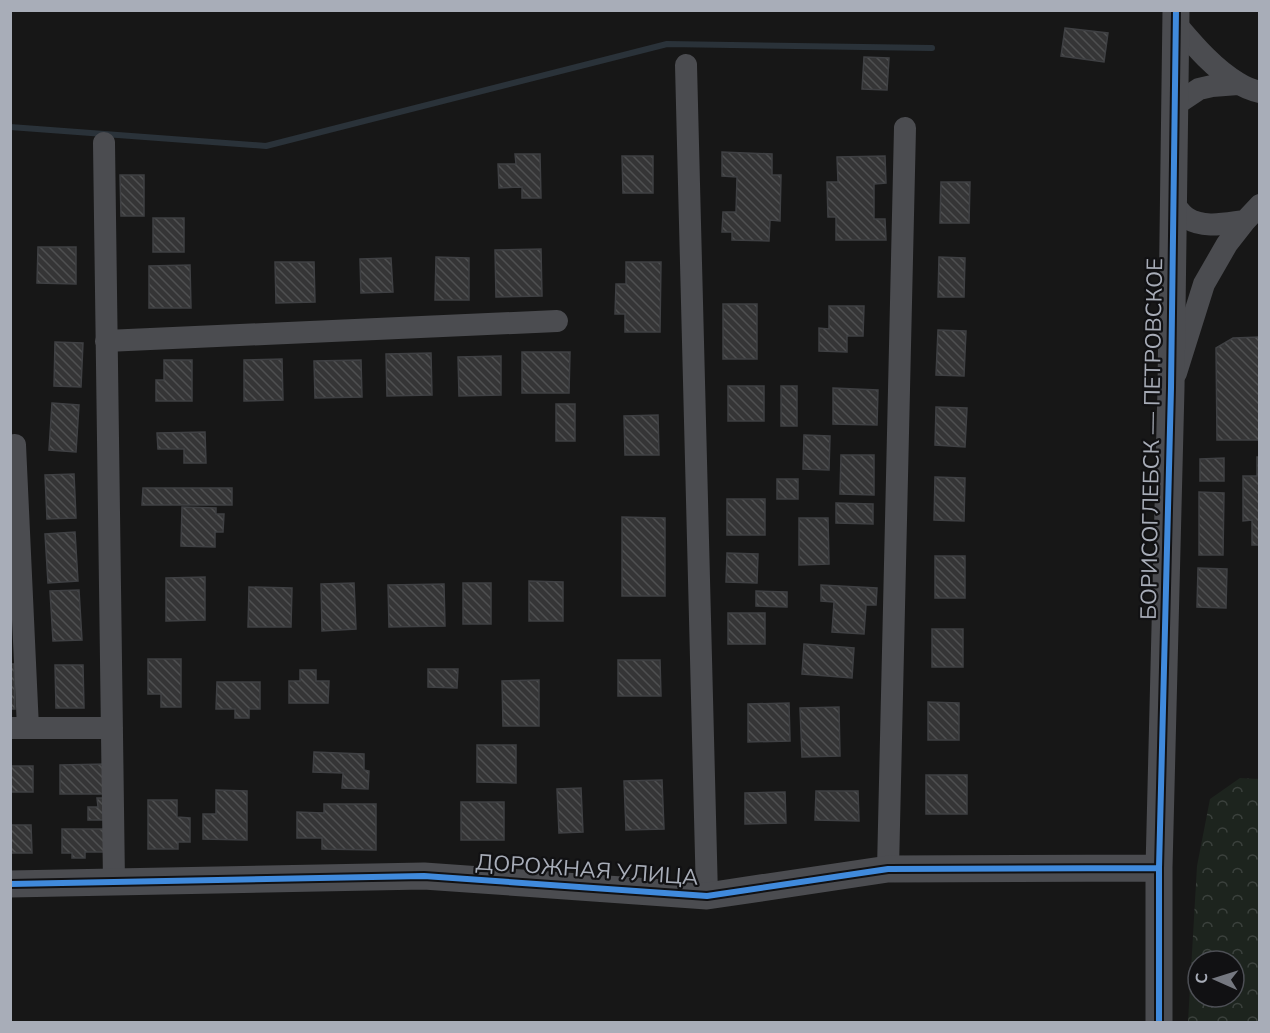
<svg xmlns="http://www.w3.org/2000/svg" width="1270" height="1033" viewBox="0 0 1270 1033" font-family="Mulish,sans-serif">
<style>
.forest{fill:url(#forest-crowns);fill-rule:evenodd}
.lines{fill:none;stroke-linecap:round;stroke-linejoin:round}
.stream{stroke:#2a3239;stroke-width:6}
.building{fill:url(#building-back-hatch);stroke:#3f4043;stroke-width:1.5}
.minor{stroke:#4b4c50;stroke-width:22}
.tertiary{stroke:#4b4c50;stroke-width:27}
.cycleway-casing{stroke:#111113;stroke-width:10}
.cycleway{stroke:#408adc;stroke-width:6}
.labels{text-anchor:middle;stroke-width:4.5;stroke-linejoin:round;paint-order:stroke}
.street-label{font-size:22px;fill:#a8adb8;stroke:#111113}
</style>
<defs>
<pattern id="forest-crowns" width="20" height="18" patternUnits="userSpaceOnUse" patternTransform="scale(1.5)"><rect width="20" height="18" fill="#1d241e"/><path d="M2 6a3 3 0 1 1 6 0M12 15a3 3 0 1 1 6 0" fill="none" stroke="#3b413d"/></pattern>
<pattern id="building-back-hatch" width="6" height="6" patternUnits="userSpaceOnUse" patternTransform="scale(1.5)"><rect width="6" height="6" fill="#353536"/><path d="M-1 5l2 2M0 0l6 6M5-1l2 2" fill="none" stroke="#4f5051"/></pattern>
</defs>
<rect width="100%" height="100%" fill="#171717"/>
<path class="forest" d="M 1240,778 L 1259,779 L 1259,1022 L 1188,1022 L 1197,866 L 1210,799 ZM 1198,961 L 1234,961 L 1234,997 L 1198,997 Z"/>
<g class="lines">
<path class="stream" d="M 10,127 L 266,146 L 667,44 L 932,48"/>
</g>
<path class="building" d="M 1065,28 L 1108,33 L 1104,62 L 1061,56 Z
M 864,57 L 889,58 L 887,90 L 862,89 Z
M 722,152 L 772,154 L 772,175 L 781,175 L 780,221 L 770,220 L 769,241 L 732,240 L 732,232 L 722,232 L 723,212 L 736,212 L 737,177 L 722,176 Z
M 515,154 L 540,154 L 541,198 L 522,198 L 522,187 L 499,188 L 498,164 L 516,164 Z
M 622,156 L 653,156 L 653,193 L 623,193 Z
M 885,156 L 886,183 L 874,184 L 874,219 L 885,219 L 886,240 L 836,240 L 836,217 L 828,217 L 827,182 L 838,182 L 837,157 Z
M 120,175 L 144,175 L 144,216 L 121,216 Z
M 941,182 L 970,182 L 969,223 L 940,223 Z
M 153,218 L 184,218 L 184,252 L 153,252 Z
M 38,247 L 76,247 L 76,284 L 37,283 Z
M 541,249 L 542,296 L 496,297 L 495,250 Z
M 436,257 L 469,258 L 469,300 L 435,300 Z
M 939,257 L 965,258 L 964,297 L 938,297 Z
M 391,258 L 393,292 L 361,293 L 360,259 Z
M 275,262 L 314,262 L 315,302 L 276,303 Z
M 626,262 L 661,262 L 660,332 L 625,332 L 625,314 L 615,314 L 616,284 L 626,284 Z
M 190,265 L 191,308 L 149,308 L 149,266 Z
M 723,304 L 757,304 L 757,359 L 723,359 Z
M 829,306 L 864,306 L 863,336 L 847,336 L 847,352 L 819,351 L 819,328 L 829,329 Z
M 938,330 L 966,331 L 964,376 L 936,375 Z
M 1260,337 L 1260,440 L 1217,440 L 1216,348 L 1233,338 Z
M 55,342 L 83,343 L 81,387 L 54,386 Z
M 522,352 L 570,352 L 569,393 L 522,393 Z
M 431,353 L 432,395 L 387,396 L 386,354 Z
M 501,356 L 501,395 L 459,396 L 458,357 Z
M 282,359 L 283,400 L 244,401 L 244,360 Z
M 164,360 L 192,360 L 192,401 L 156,401 L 156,380 L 164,380 Z
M 361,360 L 362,397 L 315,398 L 314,361 Z
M 728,386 L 764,386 L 764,421 L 728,421 Z
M 781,386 L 797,386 L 797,426 L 781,426 Z
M 833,388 L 878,390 L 877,425 L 833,424 Z
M 52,403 L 79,405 L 76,452 L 49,450 Z
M 556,404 L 575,404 L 575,441 L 556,441 Z
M 936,407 L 967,408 L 965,447 L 935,445 Z
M 658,415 L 659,455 L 625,455 L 624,416 Z
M 205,432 L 206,463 L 184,463 L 184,449 L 158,449 L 157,433 Z
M 804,435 L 830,436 L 829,470 L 803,469 Z
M 841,455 L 874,455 L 874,495 L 840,494 Z
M 1257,457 L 1260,457 L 1260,545 L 1252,545 L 1252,520 L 1243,521 L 1243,476 L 1257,476 Z
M 1224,458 L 1224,481 L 1200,481 L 1200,459 Z
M 74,474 L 76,518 L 47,519 L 45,475 Z
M 935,477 L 965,478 L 964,521 L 934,520 Z
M 777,479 L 798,479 L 798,499 L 777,499 Z
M 143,488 L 232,488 L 232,505 L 142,505 Z
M 1199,492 L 1224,493 L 1223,555 L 1199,555 Z
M 727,499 L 765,499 L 765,535 L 727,535 Z
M 836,503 L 873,504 L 873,524 L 836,523 Z
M 182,507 L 216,508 L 216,514 L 224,514 L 223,532 L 215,532 L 215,547 L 181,546 Z
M 622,517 L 665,518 L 665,596 L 622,596 Z
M 799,518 L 828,518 L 829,564 L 799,565 Z
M 75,532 L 78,581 L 48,583 L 45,534 Z
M 727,553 L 758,554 L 757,583 L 726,582 Z
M 935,556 L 965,556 L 965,598 L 935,598 Z
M 1198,568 L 1227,569 L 1226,608 L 1197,607 Z
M 205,577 L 205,620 L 166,621 L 166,578 Z
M 529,581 L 563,582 L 563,621 L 529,621 Z
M 354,583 L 356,629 L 322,631 L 321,584 Z
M 463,583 L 491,583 L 491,624 L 463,624 Z
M 444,584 L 445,626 L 389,627 L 388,585 Z
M 821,585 L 877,588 L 876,605 L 866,605 L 864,634 L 832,632 L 834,602 L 821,601 Z
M 249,587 L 292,588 L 291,627 L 248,627 Z
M 79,590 L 82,640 L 53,641 L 50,591 Z
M 756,591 L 787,592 L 787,607 L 756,606 Z
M 728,613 L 765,613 L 765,644 L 728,644 Z
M 932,629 L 963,629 L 963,667 L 932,667 Z
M 804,644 L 854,648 L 852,678 L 802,674 Z
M 148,659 L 181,659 L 181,707 L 161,707 L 161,694 L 148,694 Z
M 618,660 L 660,660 L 661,696 L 618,696 Z
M 10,664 L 14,664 L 15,709 L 10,709 Z
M 55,665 L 83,665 L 84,708 L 56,708 Z
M 428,669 L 458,669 L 457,688 L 428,687 Z
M 300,670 L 316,670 L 316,681 L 329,681 L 328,703 L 289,703 L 289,681 L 300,681 Z
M 539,680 L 539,726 L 503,726 L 502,681 Z
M 217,682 L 260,682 L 260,709 L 249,709 L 249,718 L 235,718 L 235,709 L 216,709 Z
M 928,702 L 959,703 L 959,740 L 928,740 Z
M 789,703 L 790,741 L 748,742 L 748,704 Z
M 839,707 L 840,756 L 802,757 L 800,708 Z
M 477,745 L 516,745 L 516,783 L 477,782 Z
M 314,752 L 364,754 L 364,770 L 369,771 L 368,789 L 342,788 L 343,773 L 313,772 Z
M 106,764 L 106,794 L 60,794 L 60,765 Z
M 10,766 L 33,766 L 33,792 L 10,792 Z
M 926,775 L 967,775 L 967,814 L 926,814 Z
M 662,780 L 664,829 L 626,830 L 624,781 Z
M 581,788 L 583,832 L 559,833 L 557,789 Z
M 216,790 L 247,791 L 247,840 L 203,839 L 203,814 L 216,814 Z
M 816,791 L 858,791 L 859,821 L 815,820 Z
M 785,792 L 786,823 L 745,824 L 745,793 Z
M 97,798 L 105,798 L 106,820 L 88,820 L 88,807 L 98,807 Z
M 148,800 L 177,800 L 177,817 L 190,818 L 190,842 L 178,842 L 178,849 L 148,849 Z
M 461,802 L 504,802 L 504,840 L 461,840 Z
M 324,804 L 376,804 L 376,850 L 322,849 L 322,838 L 297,838 L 297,812 L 324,813 Z
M 10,825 L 31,825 L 32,853 L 10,853 Z
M 62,829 L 105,829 L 105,852 L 85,852 L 85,858 L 72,858 L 72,853 L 62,853 Z"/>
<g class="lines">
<path class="minor" d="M 1176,24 C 1194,45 1213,68 1238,83 C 1244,87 1252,90 1260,92
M 686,65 L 707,896
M 1175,105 L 1199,89 L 1212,86 L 1238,84
M 104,143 L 114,882
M 1174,204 C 1178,209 1182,215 1187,218 C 1204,229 1227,223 1245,221
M 106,341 L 557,321
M 1176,373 L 1204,284 L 1227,244 L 1245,221 L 1260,205
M 15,445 L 28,728
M 10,728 L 112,728
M 888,869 L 905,128"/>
<path class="tertiary" d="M 10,884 L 424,876 L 707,896 L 888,869 L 1159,868
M 1159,1022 L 1159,868 L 1171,388 L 1176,10"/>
<defs>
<path id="cycleway" d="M 10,884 L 424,876 L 707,896 L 888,869 L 1159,868
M 1159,1022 L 1159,868 L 1171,388 L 1176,10"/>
</defs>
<use href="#cycleway" class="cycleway-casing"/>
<use href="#cycleway" class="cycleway"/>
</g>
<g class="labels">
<g class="street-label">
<text transform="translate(1151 439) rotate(-89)" y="8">БОРИСОГЛЕБСК — ПЕТРОВСКОЕ</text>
<text transform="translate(587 869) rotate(4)" y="8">ДОРОЖНАЯ УЛИЦА</text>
</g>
</g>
<rect width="1270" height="1033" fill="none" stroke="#a8adb8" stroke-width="24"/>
<g transform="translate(1216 979) rotate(273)"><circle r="28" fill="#111113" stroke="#4d4f55" stroke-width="1.5"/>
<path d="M0-4.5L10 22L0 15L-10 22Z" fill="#757880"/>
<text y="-9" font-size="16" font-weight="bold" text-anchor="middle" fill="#a8adb8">С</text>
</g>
</svg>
